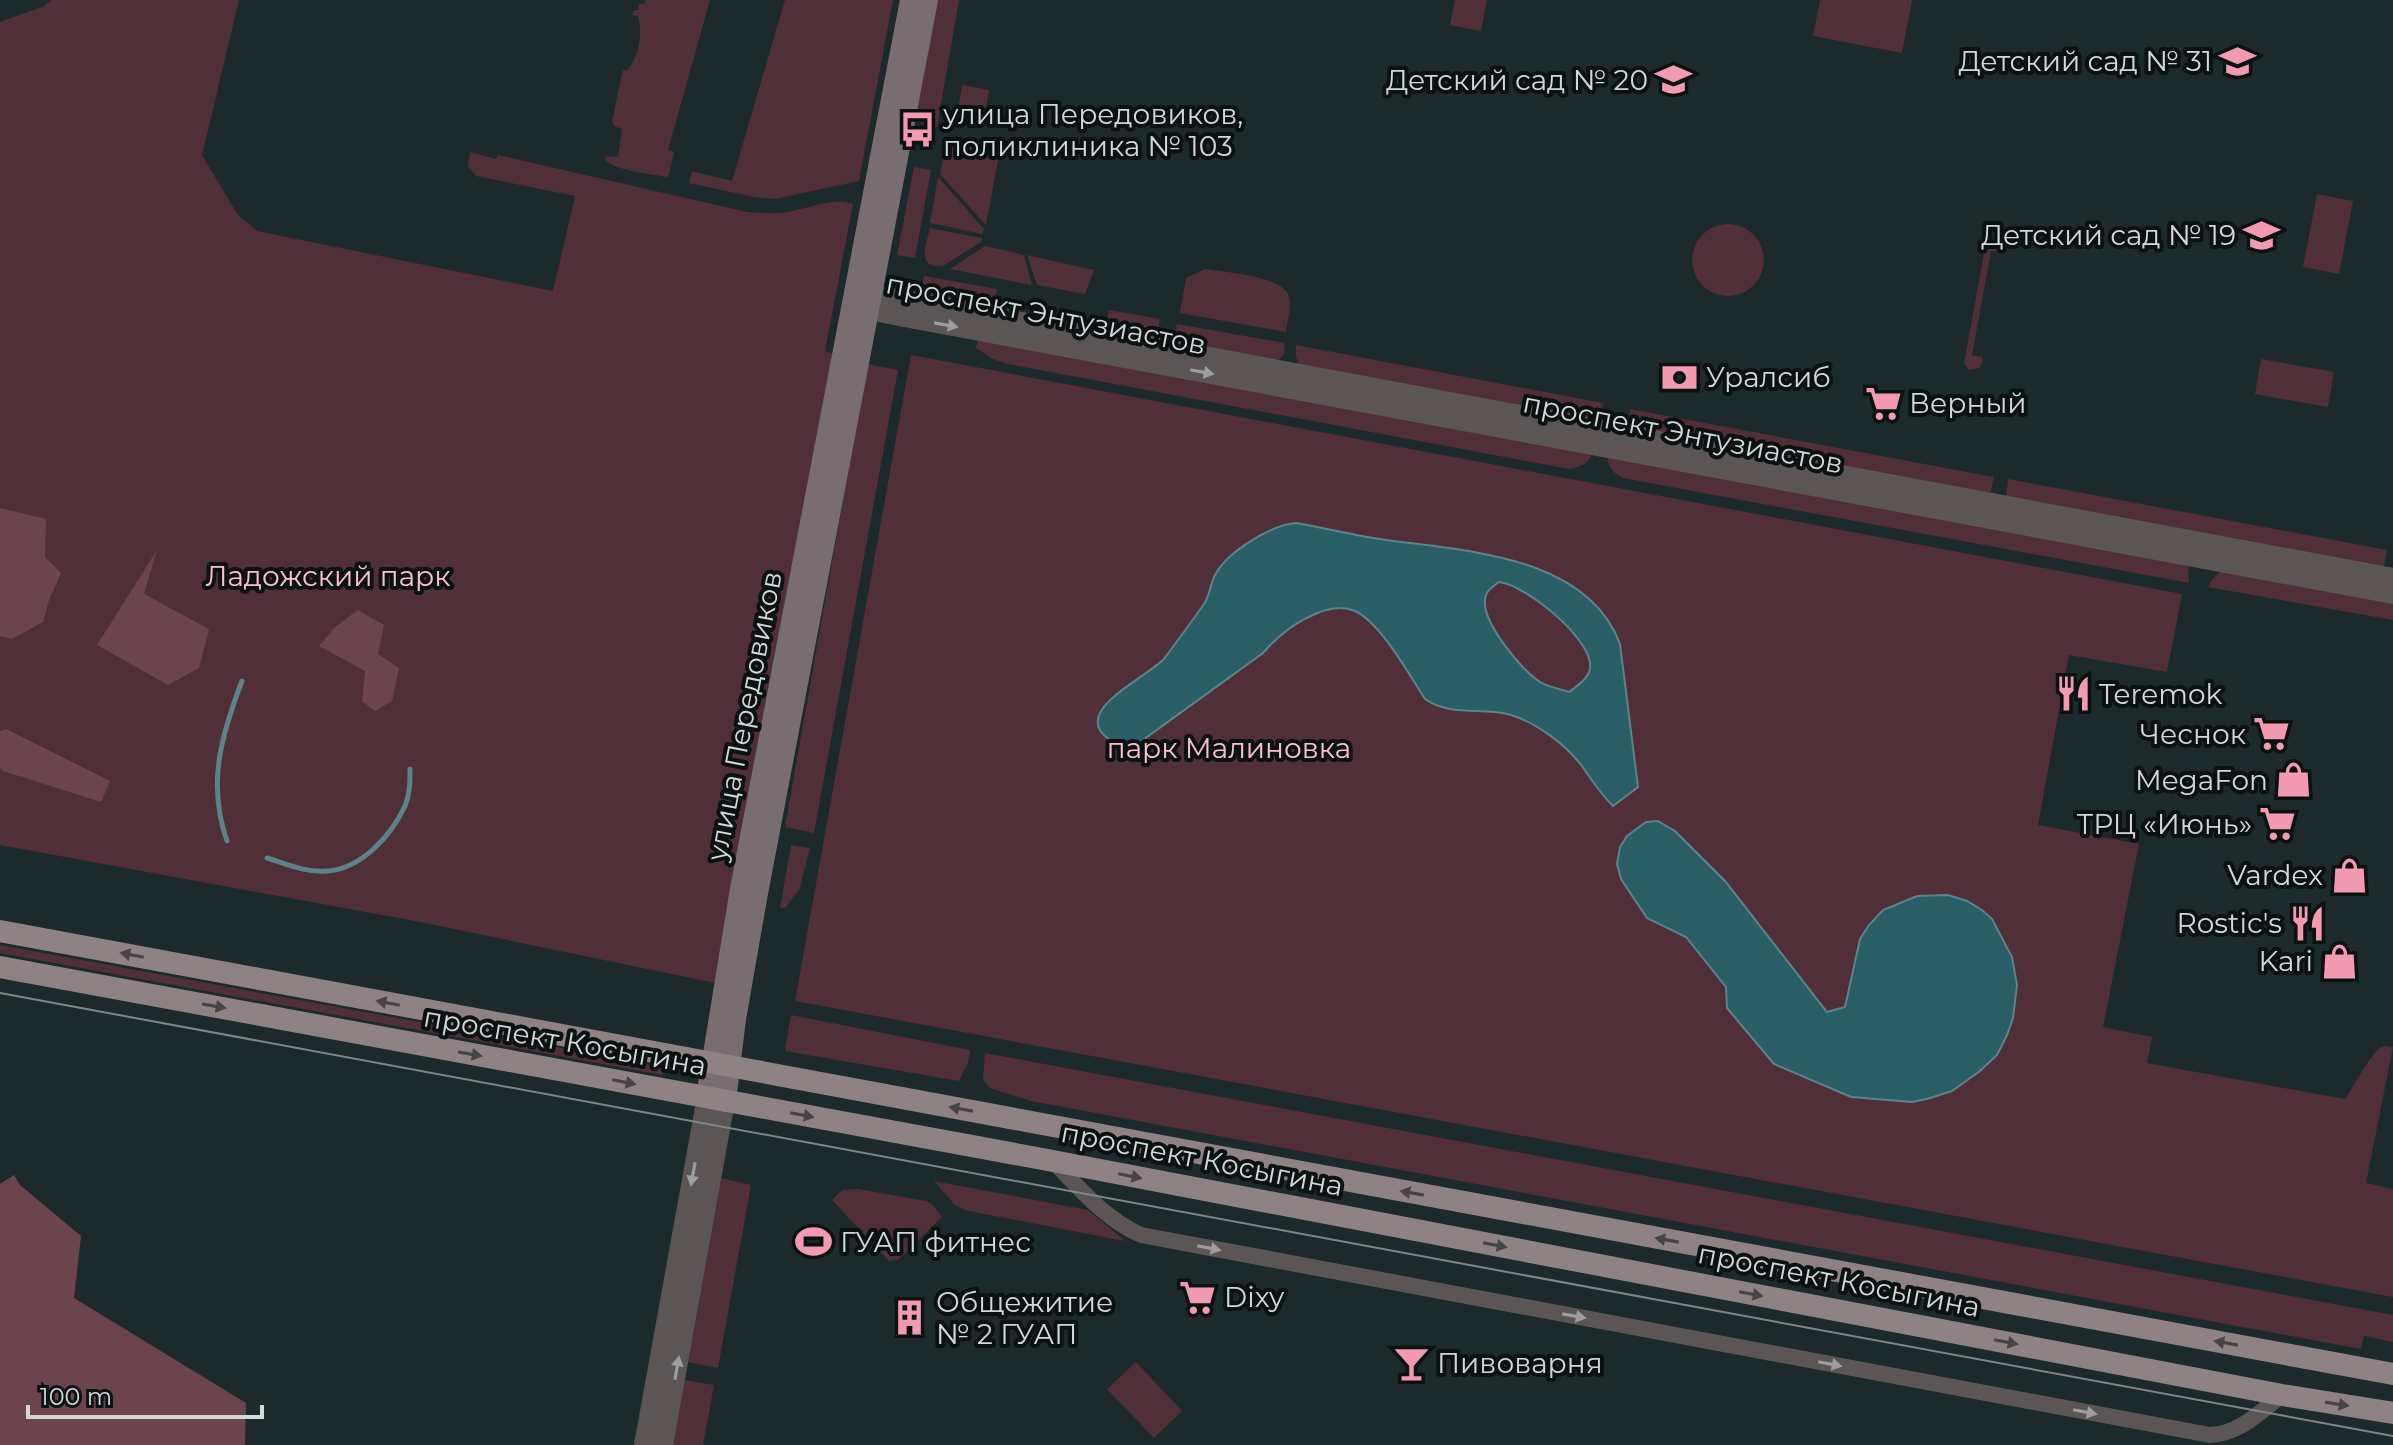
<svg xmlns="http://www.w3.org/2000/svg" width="2393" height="1445" viewBox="0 0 2393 1445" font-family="Montserrat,sans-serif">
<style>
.green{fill:#502f38}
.forest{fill:#6c444e}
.water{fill:#2a5e67;stroke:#5c838a;stroke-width:2;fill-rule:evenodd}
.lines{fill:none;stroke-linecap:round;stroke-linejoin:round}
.stream{stroke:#5c838a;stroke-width:5}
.minor{stroke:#5b5556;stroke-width:16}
.tertiary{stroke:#5b5556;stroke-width:20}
.secondary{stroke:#786e71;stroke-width:22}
.primary{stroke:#8e8285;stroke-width:22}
.tram{stroke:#7d8789;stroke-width:2}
.oneway{fill:#9b9d9f}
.oneway2{fill:#464446}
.labels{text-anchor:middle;stroke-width:8;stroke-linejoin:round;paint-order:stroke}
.poi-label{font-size:28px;fill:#d0d8da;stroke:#0c1112;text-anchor:end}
.street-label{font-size:28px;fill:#d0d8da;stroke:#0c1112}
.park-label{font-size:28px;fill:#fbc0cf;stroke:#0c1112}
</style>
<rect width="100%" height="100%" fill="#1d2a2c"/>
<path class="green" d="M 52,0 L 239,0 L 202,155 L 238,215 L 257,231 L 553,291 L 575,196 L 476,176 L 468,166 L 470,152 L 496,159 L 498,155 L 747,212 C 761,213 774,214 787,212 C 809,209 831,197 853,204 L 825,351 L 834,354 L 720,984 L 415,921 L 0,845 L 0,22 L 44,6 Z
M 645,0 L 710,0 L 668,150 L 674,152 L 668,177 C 651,174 617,171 605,160 L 606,156 L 618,157 L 622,129 L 614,126 L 612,122 L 623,69 L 627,71 C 639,55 643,36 638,16 L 632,15 L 634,10 L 638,10 L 639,4 L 645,4 Z
M 785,0 L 893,0 L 859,181 L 775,199 L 754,197 L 689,183 L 692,171 L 732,181 Z
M 935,0 L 959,0 L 937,127 L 921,123 L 922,116 L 913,114 Z
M 1455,0 L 1487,0 L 1481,31 L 1450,25 Z
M 1820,0 L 1912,0 L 1902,53 L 1813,36 Z
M 962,85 L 989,90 L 983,122 L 957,117 Z
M 954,143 L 996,151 L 999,155 L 986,225 L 940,174 L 944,151 Z
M 914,167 L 931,170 L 915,258 L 897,255 Z
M 938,177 L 984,229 L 982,234 L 930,223 Z
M 2317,194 L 2353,201 L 2339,274 L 2303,267 Z
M1692 260a36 36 0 1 1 72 0a36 36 0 1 1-72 0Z
M 930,228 L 982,238 L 981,242 L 943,266 C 915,268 926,245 930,228 Z
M 1991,242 L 2001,246 L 2003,251 L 1991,251 L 1972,355 L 1982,357 L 1983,360 L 1979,368 L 1969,370 L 1964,363 L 1985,249 Z
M 985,246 L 1024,255 L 1032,285 L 950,269 Z
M 1027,255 L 1094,270 L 1085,294 L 1037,285 Z
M 1205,269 C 1224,272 1280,276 1288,294 C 1293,303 1287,321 1286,332 L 1180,313 L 1186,278 Z
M 924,276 L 997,289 L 994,307 L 921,293 Z
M 1109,310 L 1160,319 L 1158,332 L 1155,337 L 1106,328 Z
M 1177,324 L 1285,343 L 1284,354 L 1278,361 L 1173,341 Z
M 978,339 L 1592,454 C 1588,465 1579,467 1569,469 L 1008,364 L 993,359 L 976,348 Z
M 1296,345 L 1603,403 L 1598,421 L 1299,365 L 1296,356 Z
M 911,355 L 2182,594 L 2167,672 L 2069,655 L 2038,825 L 2139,844 L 2103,1027 L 2152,1037 L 2147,1063 L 2345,1099 C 2352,1089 2372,1052 2380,1048 C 2385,1045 2387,1046 2393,1047 L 2366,1183 L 2393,1189 L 2393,1297 L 795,1001 Z
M 2261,359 L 2334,372 L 2328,407 L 2255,394 Z
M 867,364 L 898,370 L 814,833 L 785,827 Z
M 1630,409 L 1994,477 L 1990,494 L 1628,427 Z
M 1607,457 L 2188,564 L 2189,583 L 1623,478 C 1613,473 1609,468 1607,457 Z
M 2008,479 L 2387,550 L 2384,567 L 2006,497 Z
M 2222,570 L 2393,603 L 2393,620 L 2208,587 L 2212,580 Z
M 791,845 L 810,848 L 800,888 L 785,908 L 780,908 Z
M 0,945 L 664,1067 L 662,1075 L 0,953 Z
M 791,1015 L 970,1050 L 968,1063 L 959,1081 L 785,1051 Z
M 985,1053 L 2393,1315 L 2393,1342 L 2364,1336 L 2361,1349 L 1031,1101 L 990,1088 L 983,1079 Z
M 721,1178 L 751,1185 L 718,1368 L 688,1362 Z
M 934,1181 L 1088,1210 L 1125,1241 L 964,1210 L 955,1205 Z
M 858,1189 L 926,1201 L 932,1204 L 942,1217 L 899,1259 L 889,1261 L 832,1200 L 842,1190 Z
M 1136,1362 L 1182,1411 L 1154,1438 L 1107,1389 Z
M 684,1380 L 714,1385 L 703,1445 L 672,1445 Z"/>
<path class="forest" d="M 0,508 L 46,519 L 45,557 L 61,573 L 49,600 L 43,622 L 12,639 L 0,636 Z
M 157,550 L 144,594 L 209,629 L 199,668 L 168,685 L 97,645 Z
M 358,610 L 384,625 L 378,654 L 399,668 L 392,701 L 375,711 L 362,701 L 365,671 L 319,646 L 335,627 Z
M 6,729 L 110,781 L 101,802 L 3,771 L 0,768 L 0,731 Z
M 14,1175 L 20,1185 L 81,1236 L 74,1298 L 246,1403 L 245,1445 L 0,1445 L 0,1184 Z"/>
<path class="water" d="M 1296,523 C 1326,528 1356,536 1386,540 C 1465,551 1587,555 1620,644 L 1638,787 L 1613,806 C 1599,792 1593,782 1582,766 C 1566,745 1537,723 1511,715 C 1484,707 1450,717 1425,699 C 1410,676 1380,622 1355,611 C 1341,605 1326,609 1313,615 C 1294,623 1276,638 1263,653 L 1140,742 L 1126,748 C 1053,719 1141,682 1164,659 C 1177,641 1191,623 1204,604 C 1210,595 1210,585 1215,575 C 1227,552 1271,525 1296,523 ZM 1499,582 C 1524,584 1595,640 1590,669 C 1588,679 1577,686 1569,692 C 1560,689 1548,687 1540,682 C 1522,671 1483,623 1485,601 C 1485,591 1492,587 1499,582 Z
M 1658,821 L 1675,831 L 1725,881 L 1827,1012 L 1845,1007 L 1860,939 L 1869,925 L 1883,910 L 1917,896 L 1948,895 L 1967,901 L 1982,910 L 1992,919 L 2012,957 L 2017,985 L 2013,1018 L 2007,1035 L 1997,1055 L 1980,1071 L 1952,1091 L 1927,1099 L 1912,1102 L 1851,1097 L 1774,1064 L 1727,1008 L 1726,987 L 1686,937 L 1647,918 L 1621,879 L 1617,864 L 1620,847 L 1627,836 L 1646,822 Z"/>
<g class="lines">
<path class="stream" d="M 227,841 C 207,784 221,736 242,681
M 267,858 C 286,864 307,873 327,871 C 361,869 391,836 405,806 C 410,794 410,782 410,769"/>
<path class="minor" d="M 1053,1161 C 1079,1188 1106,1220 1141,1235 L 2210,1435 C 2239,1434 2260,1412 2282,1395"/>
<path class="tertiary" d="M 854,300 L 870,310 L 899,316 L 2393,594
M 856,300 L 872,294 L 2393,578
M 644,1445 L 707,1097
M 663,1445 L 725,1101"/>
<path class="secondary" d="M 707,1097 L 741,889 L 911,0
M 725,1101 L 735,1019 L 757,893 L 927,0"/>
<path class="primary" d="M 0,931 L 2393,1374
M 0,967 L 1053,1161 L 2282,1395 L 2393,1413"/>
<path class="tram" d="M 0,993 L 2393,1436"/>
</g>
<defs><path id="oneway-solid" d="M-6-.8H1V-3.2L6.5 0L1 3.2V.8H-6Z" transform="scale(2)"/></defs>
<g class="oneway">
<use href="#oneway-solid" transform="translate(946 325) rotate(10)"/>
<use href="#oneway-solid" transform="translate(1202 372) rotate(11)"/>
<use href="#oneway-solid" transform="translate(693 1174) rotate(100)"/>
<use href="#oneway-solid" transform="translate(1209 1248) rotate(11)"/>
<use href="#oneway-solid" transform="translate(1574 1316) rotate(10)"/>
<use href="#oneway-solid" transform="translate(1830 1364) rotate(11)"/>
<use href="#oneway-solid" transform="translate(677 1368) rotate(-80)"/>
<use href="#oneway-solid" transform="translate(2085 1412) rotate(11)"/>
</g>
<g class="oneway2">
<use href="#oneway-solid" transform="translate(132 955) rotate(-169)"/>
<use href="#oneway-solid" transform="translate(388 1003) rotate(-169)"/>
<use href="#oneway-solid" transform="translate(214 1006) rotate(10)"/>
<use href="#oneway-solid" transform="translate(470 1054) rotate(10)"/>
<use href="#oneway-solid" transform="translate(624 1082) rotate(11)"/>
<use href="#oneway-solid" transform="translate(961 1109) rotate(-170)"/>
<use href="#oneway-solid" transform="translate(802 1115) rotate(11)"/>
<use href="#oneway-solid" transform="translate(1130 1176) rotate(11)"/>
<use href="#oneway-solid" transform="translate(1412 1193) rotate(-170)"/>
<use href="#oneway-solid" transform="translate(1667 1240) rotate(-170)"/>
<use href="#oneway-solid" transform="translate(1495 1245) rotate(11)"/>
<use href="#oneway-solid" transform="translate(1751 1294) rotate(11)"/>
<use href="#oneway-solid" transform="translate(2006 1342) rotate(11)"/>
<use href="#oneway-solid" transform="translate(2226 1343) rotate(-170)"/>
<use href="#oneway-solid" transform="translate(2337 1404) rotate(9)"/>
</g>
<defs>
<symbol id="school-bare" viewBox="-9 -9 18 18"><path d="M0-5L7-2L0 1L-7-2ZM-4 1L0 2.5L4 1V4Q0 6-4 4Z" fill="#f19ab2" stroke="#0c1112" stroke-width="2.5" paint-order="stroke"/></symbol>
<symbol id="bus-bare" viewBox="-9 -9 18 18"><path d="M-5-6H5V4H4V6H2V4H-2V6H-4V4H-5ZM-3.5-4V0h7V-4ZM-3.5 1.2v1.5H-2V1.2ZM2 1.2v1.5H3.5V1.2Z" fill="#f19ab2" stroke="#0c1112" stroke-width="2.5" paint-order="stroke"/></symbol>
<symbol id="bank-bare" viewBox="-9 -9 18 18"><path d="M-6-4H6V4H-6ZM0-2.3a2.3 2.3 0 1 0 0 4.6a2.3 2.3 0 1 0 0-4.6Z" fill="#f19ab2" stroke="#0c1112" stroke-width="2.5" paint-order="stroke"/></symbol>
<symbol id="supermarket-bare" viewBox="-9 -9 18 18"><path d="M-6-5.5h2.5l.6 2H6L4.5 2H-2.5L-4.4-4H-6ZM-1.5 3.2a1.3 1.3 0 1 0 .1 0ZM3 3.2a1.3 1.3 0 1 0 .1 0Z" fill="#f19ab2" stroke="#0c1112" stroke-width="2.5" paint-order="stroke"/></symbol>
<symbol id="restaurant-bare" viewBox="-9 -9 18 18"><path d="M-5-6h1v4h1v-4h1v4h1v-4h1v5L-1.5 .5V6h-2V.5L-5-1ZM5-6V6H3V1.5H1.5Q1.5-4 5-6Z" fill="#f19ab2" stroke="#0c1112" stroke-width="2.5" paint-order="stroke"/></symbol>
<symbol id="shop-bare" viewBox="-9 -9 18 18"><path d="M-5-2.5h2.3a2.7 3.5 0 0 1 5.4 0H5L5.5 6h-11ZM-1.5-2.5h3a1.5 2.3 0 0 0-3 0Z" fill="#f19ab2" stroke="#0c1112" stroke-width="2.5" paint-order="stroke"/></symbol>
<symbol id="stadium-bare" viewBox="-9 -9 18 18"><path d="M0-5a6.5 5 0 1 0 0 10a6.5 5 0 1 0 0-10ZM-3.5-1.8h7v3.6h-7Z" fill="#f19ab2" stroke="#0c1112" stroke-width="2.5" paint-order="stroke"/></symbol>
<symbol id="building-bare" viewBox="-9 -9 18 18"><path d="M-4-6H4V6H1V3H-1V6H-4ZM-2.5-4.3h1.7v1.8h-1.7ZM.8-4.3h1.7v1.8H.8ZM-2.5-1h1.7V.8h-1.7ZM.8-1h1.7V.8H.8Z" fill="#f19ab2" stroke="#0c1112" stroke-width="2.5" paint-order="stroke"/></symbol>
<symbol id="bar-bare" viewBox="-9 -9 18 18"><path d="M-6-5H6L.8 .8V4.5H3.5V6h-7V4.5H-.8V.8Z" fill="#f19ab2" stroke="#0c1112" stroke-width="2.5" paint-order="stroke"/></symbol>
</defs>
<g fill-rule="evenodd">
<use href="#school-bare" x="2212" y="36" width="51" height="51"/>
<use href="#school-bare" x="1648" y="54" width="51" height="51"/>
<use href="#bus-bare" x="892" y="104" width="51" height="51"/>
<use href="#school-bare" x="2236" y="210" width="51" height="51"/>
<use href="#bank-bare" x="1654" y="352" width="51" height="51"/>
<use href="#supermarket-bare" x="1858" y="378" width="51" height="51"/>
<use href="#restaurant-bare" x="2048" y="668" width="51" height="51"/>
<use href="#supermarket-bare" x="2246" y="708" width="51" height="51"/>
<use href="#shop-bare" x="2268" y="754" width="51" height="51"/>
<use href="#supermarket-bare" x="2252" y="798" width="51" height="51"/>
<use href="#shop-bare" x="2324" y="850" width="51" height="51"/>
<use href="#restaurant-bare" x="2282" y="898" width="51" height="51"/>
<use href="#shop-bare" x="2314" y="936" width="51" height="51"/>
<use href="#stadium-bare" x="788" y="1216" width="51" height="51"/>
<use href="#supermarket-bare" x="1172" y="1272" width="51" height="51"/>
<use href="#building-bare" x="884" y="1292" width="51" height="51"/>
<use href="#bar-bare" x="1386" y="1338" width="51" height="51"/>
</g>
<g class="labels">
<g class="poi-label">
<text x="2212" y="71">Детский сад № 31</text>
<text x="1648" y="90">Детский сад № 20</text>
<text x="943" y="124" text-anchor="start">улица Передовиков,<tspan x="943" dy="32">поликлиника № 103</tspan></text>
<text x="2236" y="245">Детский сад № 19</text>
<text x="1706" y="387" text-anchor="start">Уралсиб</text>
<text x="1909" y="413" text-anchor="start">Верный</text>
<text x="2099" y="704" text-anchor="start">Teremok</text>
<text x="2246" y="744">Чеснок</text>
<text x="2268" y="790">MegaFon</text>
<text x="2252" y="834">ТРЦ «Июнь»</text>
<text x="2323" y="885">Vardex</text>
<text x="2282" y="933">Rostic's</text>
<text x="2313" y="971">Kari</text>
<text x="840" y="1252" text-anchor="start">ГУАП фитнес</text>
<text x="1224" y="1307" text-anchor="start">Dixy</text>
<text x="936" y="1312" text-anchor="start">Общежитие<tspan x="936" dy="32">№ 2 ГУАП</tspan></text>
<text x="1437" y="1373" text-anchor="start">Пивоварня</text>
</g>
<g class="street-label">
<text transform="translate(1046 314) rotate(11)" y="10">проспект Энтузиастов</text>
<text transform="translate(1683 433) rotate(11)" y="10">проспект Энтузиастов</text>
<text transform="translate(744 716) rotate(-79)" y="10">улица Передовиков</text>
<text transform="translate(565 1041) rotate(10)" y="10">проспект Косыгина</text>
<text transform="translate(1202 1159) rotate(11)" y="10">проспект Косыгина</text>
<text transform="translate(1839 1280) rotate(11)" y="10">проспект Косыгина</text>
</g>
<g class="park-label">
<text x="328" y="586">Ладожский парк</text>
<text x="1229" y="758">парк Малиновка</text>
</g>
</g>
<path d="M28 1405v12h234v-12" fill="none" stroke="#d0d8da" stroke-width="4"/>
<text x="40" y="1405" font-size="24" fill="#d0d8da" stroke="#0c1112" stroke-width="6" paint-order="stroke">100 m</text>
</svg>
